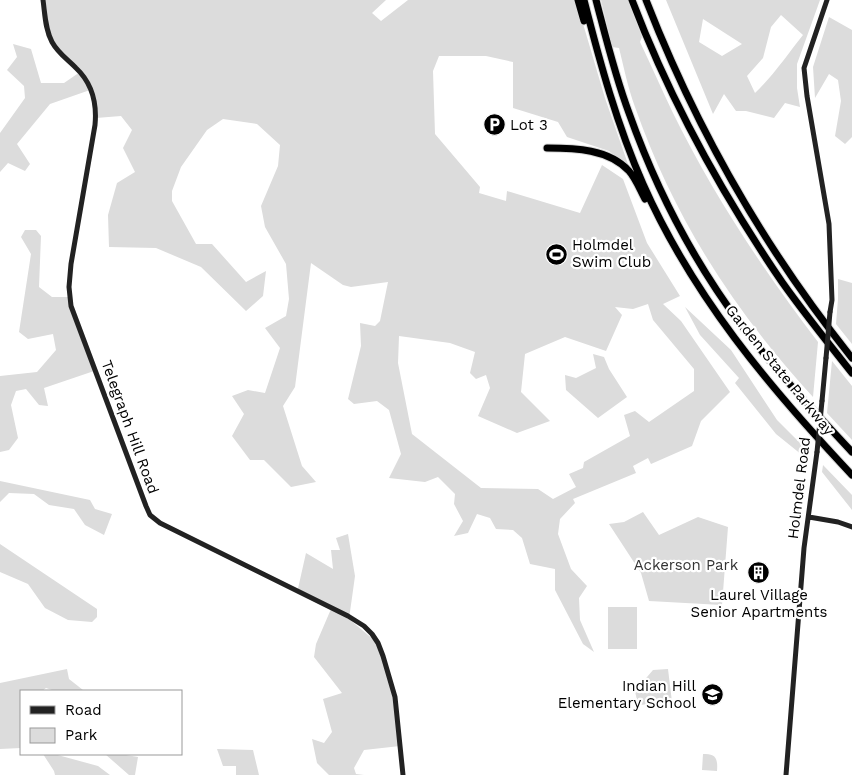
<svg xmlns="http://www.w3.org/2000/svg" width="852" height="775" viewBox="0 0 852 775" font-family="'Work Sans',sans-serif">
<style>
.green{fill:#dcdcdc;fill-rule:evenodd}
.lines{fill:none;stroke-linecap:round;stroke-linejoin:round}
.highway-casing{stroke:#dbdbdb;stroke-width:9}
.secondary{stroke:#222;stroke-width:5}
.highway{stroke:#000;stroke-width:7}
.secondary-bridge{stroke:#222;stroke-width:5}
.labels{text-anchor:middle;stroke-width:4.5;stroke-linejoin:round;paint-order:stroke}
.poi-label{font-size:15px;fill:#000;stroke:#fff;text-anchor:start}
.street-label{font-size:15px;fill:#000;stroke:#fff}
.park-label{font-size:15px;fill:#333;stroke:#fff}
</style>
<rect width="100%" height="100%" fill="#fff"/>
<path class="green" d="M 41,0 L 386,0 L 372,13 L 381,21 L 408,0 L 576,0 L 605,98 L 629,167 L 609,151 L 567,137 L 558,122 L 513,108 L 513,62 L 486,56 L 439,56 L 433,71 L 435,134 L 480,187 L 479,193 L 506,201 L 507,191 L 580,213 L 602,165 L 623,179 L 647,243 L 680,296 L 663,304 L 681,321 L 730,392 L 701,421 L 692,446 L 651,464 L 648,458 L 633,466 L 636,473 L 573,499 L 575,503 L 560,519 L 558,534 L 571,569 L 587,586 L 579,598 L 580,620 L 594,652 L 583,644 L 555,590 L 555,569 L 530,564 L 522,538 L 513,530 L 496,529 L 490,518 L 477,514 L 468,533 L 454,536 L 463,521 L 454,504 L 455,494 L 438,477 L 425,482 L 389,478 L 401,454 L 389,410 L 377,401 L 354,404 L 348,399 L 361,346 L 360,323 L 375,326 L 380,321 L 388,282 L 351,287 L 343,285 L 311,263 L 295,387 L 283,406 L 302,466 L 316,482 L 291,487 L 264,460 L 250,460 L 232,436 L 244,414 L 232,396 L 248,390 L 265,393 L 280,348 L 265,328 L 286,316 L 289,299 L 286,264 L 265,227 L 261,206 L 278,166 L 280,145 L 257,124 L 223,119 L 207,130 L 181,167 L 172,191 L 172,201 L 196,244 L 212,244 L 246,282 L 266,271 L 263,296 L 246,311 L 201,267 L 156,248 L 109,247 L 108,215 L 117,183 L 135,172 L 123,148 L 132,130 L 121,116 L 96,118 L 90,90 L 50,104 L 17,144 L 30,164 L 25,171 L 8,163 L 0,172 L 0,133 L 25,98 L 24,86 L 7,70 L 17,57 L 13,44 L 31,49 L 41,83 L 64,83 L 80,72 L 49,36 ZM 648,304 L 653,320 L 694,369 L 694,391 L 649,422 L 635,411 L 624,415 L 630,436 L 584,462 L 583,468 L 569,474 L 576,487 L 553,499 L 538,489 L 481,488 L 412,434 L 398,363 L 399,336 L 450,343 L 475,352 L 470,373 L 476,379 L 486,375 L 490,388 L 478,416 L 517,433 L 550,421 L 521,392 L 525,354 L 565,337 L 606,351 L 622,315 L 615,307 L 633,309 Z
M 601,0 L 628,0 L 642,37 L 640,42 C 651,65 661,88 672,111 C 712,193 763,270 818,342 L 813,397 C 734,311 674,218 635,107 C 628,88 624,68 619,48 L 612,47 Z
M 666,0 L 820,0 L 797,64 L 797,88 L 800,107 L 785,103 L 774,118 L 746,111 L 736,111 L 724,94 L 713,114 ZM 781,15 L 803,35 C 787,55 773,76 755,93 L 747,76 L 763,58 L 771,27 ZM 703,19 L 742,44 L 722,56 L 699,42 Z
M 829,17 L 852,30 L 852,137 L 845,144 L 835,136 L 841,101 L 838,80 L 829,74 L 815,98 L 813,67 Z
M 25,230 L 36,230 L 41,236 L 39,287 L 52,297 L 69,297 L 97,370 L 44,388 L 48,406 L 39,405 L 26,389 L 16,391 L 11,405 L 18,438 L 9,450 L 0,452 L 0,376 L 37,372 L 56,350 L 53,334 L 28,339 L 19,332 L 31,254 L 21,237 Z
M 838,279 L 852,283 L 852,344 L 836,324 L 838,299 Z
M 685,307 L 731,350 L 777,420 L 808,451 L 807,459 L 776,434 L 735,383 L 739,378 L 700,335 Z
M 593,354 L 604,357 L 609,369 L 627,397 L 598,418 L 566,390 L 565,375 L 576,378 L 596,368 Z
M 832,361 L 852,386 L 852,440 L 827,413 Z
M 823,465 L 852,495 L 852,510 L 822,472 Z
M 0,481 L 90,500 L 95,509 L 112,514 L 104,535 L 85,525 L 74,509 L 49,505 L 34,494 L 9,493 L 0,502 Z
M 643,512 L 659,535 L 698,517 L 728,527 L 722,605 L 649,601 L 641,573 L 609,524 L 624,522 Z
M 348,534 L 355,576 L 349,619 L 380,645 L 396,704 L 400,746 L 364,750 L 354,768 L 356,774 L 364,775 L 329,775 L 317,763 L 312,739 L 324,743 L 332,732 L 323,699 L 342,693 L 314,657 L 316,644 L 331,609 L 297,593 L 306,553 L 333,569 L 331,550 L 340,550 L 336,538 Z
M 0,544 L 97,609 L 97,617 L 92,622 L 68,620 L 45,608 L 28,584 L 0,572 Z
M 608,607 L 637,607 L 637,649 L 608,649 Z
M 67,669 L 69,679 L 83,690 L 55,691 L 46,688 L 42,691 L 21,691 L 21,748 L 0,749 L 0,683 Z
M 668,669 L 672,702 L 670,703 L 638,705 L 635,691 L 653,670 Z
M 217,749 L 253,750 L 259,775 L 236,775 L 236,766 L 223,766 Z
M 43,754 L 54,754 L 98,766 L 110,775 L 55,775 L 54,771 Z
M 105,754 L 120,754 L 138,757 L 135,775 L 129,775 Z
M 703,754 C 716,753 718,759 717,771 L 702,770 Z"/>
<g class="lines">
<defs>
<path id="highway" d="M 578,0 L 584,21
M 584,0 C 600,63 617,125 643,184 C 692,295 769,387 852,475
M 596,0 C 606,38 615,76 629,113 C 656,189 694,262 742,326 C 776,371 814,411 852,452
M 632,0 C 670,100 722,194 782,282 C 804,313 828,343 852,373
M 646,0 C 697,131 764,248 852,358
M 547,148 C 575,148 609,149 629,171 C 636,179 640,190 645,199"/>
</defs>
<use href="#highway" class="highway-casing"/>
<path class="secondary" d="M 43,0 C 45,14 45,29 52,42 C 58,53 67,59 76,68 C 92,83 97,104 95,125 L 71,264 L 69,287 L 71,306 L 146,506 L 150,515 L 160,523 L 348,616 L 364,626 L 372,634 L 378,643 L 383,656 L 395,697 L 403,775
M 827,0 L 804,68 L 807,96 L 829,224 L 832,300 L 830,312
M 822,401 L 826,358
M 809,517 L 838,522 L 852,527
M 786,775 L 804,548 L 817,452"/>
<use href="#highway" class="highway"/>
<path class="secondary-bridge" d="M 826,358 L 830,312
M 817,452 L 822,401"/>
</g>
<defs>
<symbol id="parking-disc" viewBox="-11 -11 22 22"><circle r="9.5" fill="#000" stroke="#fff"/><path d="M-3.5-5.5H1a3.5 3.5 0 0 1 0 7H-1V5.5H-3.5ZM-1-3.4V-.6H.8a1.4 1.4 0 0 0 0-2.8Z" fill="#fff"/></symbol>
<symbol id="stadium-disc" viewBox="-11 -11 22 22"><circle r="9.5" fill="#000" stroke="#fff"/><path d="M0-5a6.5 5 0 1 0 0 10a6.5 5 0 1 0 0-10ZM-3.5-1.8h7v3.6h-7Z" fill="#fff"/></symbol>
<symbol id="building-disc" viewBox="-11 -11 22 22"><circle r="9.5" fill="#000" stroke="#fff"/><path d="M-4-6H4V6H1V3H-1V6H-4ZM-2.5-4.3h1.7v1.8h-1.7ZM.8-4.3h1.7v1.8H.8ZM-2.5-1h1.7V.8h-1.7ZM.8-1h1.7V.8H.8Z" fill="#fff"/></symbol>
<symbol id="school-disc" viewBox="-11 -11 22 22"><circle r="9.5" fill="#000" stroke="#fff"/><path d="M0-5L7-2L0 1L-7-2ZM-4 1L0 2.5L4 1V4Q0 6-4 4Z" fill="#fff"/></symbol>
</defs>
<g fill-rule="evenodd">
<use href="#parking-disc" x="482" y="112" width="25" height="25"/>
<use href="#stadium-disc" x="544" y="242" width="25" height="25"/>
<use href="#building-disc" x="746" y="560" width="25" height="25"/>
<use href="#school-disc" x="700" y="682" width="25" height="25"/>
</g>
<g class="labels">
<g class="poi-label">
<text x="510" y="130">Lot 3</text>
<text x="572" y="250">Holmdel<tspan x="572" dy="17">Swim Club</tspan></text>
<text x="759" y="600" text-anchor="middle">Laurel Village<tspan x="759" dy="17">Senior Apartments</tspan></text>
<text x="696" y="691" text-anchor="end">Indian Hill<tspan x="696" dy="17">Elementary School</tspan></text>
</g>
<g class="street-label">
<text transform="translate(780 370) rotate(51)" y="5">Garden State Parkway</text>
<text transform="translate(130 427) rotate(70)" y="5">Telegraph Hill Road</text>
<text transform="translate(799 488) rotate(-83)" y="5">Holmdel Road</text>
</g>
<g class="park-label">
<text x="686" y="570">Ackerson Park</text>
</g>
</g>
<rect x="20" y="690" width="162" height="65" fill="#ffffff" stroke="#999999"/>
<rect x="30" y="706" width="25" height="8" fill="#222222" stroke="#999999"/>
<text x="65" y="715" font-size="15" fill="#000000">Road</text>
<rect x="30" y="728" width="25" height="15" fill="#dcdcdc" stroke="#999999"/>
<text x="65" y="740" font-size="15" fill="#000000">Park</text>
</svg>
